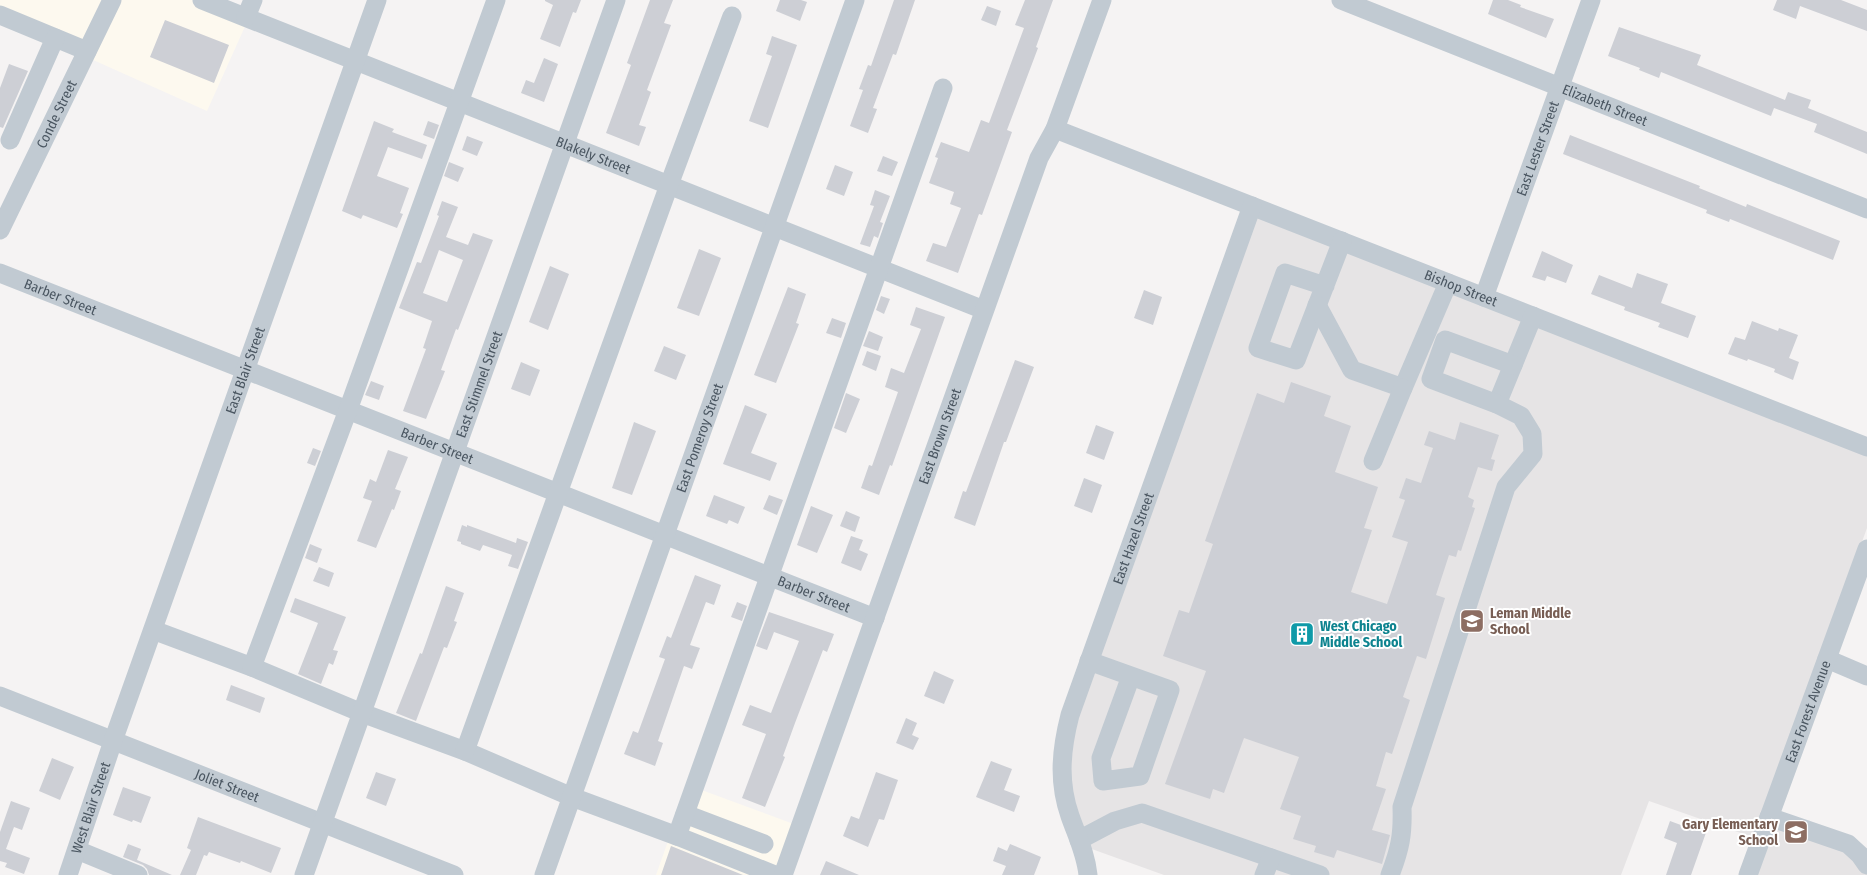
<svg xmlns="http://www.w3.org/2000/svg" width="1867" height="875" viewBox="0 0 1867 875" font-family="'Fira Sans Condensed',sans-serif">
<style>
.commercial{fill:#fdf9ef}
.education{fill:#e6e4e5}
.building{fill:#cdcfd5;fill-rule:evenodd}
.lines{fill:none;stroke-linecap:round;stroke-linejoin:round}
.minor{stroke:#c1cad2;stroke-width:19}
.labels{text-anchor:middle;stroke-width:4;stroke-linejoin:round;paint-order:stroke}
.street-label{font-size:14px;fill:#4a5661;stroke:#fff}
.education-label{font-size:14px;font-weight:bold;fill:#785e54;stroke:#fff;text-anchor:start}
.culture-label{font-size:14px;font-weight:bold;fill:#0d838f;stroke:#fff;text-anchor:start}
</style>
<rect width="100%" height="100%" fill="#f5f3f3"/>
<path class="commercial" d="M 0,0 L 108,0 L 86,47 L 0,11 Z
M 117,0 L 194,0 L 247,22 L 207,111 L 91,59 Z
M 688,785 L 807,829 L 790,875 L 656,875 Z"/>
<path class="education" d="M 1257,215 L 1867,456 L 1867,528 L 1755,838 L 1649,801 L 1621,875 L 1164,875 L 1089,848 L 1071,795 L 1067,757 L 1076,714 Z
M 1776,815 L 1867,849 L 1867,875 L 1755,875 Z"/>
<path class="building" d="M 545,0 L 581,0 L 576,13 L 573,12 L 560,47 L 540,39 L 553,5 L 545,1 Z
M 650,0 L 673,0 L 664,23 L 671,25 L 647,90 L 651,92 L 639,125 L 646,127 L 639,146 L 606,133 L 631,65 L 627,63 Z
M 780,0 L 801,0 L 807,2 L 800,21 L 776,11 Z
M 894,0 L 915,0 L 896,55 L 893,54 L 873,108 L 877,109 L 868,133 L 850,126 L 863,90 L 859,89 L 868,65 L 871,66 Z
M 1025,0 L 1053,0 L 1036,47 L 1038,48 L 1007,130 L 1012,132 L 982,215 L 979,214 L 958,273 L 926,261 L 933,243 L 946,247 L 961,208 L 950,204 L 954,192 L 929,183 L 938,158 L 935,157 L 941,142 L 969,152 L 981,120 L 989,123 L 1024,28 L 1015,25 Z
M 1493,0 L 1508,0 L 1521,5 L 1520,7 L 1554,19 L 1546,38 L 1488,14 Z
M 1777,0 L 1841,0 L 1867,10 L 1867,31 L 1800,6 L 1796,19 L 1773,10 Z
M 987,6 L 1001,11 L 996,26 L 981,20 Z
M 165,20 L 229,45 L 214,83 L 150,57 Z
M 1619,27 L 1701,55 L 1697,65 L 1785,100 L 1788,92 L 1811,100 L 1808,108 L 1867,132 L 1867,154 L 1814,132 L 1817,124 L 1774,108 L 1771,116 L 1661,72 L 1659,78 L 1639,70 L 1640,68 L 1608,56 Z
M 772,36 L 797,45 L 768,128 L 749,121 L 772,56 L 766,54 Z
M 544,58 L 558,64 L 544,102 L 521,93 L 526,80 L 534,83 Z
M 9,64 L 28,71 L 3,128 L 0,127 L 0,88 Z
M 374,121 L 394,129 L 392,132 L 427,145 L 422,159 L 388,147 L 377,176 L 409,188 L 400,213 L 403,214 L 397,228 L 363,215 L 361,219 L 342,211 Z
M 428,121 L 439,125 L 434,139 L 423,135 Z
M 1570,135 L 1700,186 L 1699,188 L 1746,207 L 1747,204 L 1840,241 L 1833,260 L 1730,219 L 1729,222 L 1706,213 L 1707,210 L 1563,154 Z
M 467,136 L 483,142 L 477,156 L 462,150 Z
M 883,156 L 898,162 L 892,176 L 877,171 Z
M 449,162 L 464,168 L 458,182 L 444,176 Z
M 835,165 L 853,172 L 844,196 L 826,189 Z
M 875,190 L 890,196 L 880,222 L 883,223 L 878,238 L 874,236 L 870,247 L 860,244 L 874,206 L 870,205 Z
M 442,201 L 458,207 L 446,237 L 468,245 L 473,233 L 493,240 L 458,330 L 456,329 L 441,370 L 445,371 L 426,419 L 403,411 L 426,349 L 423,348 L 432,321 L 399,308 L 417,262 L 421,263 L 439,216 L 437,215 ZM 439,250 L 463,260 L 447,302 L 423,293 Z
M 699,249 L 721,258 L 699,316 L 677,308 Z
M 1542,251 L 1573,265 L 1566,283 L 1547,276 L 1545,281 L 1532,277 Z
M 550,266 L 569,274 L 548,330 L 529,322 Z
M 1637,273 L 1668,284 L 1661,303 L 1696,316 L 1688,338 L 1658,327 L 1660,323 L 1624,310 L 1625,307 L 1591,294 L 1599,275 L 1632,288 Z
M 788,287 L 806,294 L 796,323 L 799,324 L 776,383 L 754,375 Z
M 1144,290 L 1162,297 L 1153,325 L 1134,318 Z
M 881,296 L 890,299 L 884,314 L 876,310 Z
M 916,307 L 945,317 L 892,466 L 890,465 L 879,495 L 861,488 L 869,465 L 872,466 L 898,392 L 885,387 L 891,368 L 904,373 L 921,329 L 910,325 Z
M 832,318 L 846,323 L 841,338 L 826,333 Z
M 1752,321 L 1778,331 L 1779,328 L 1798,335 L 1789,358 L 1799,362 L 1793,380 L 1774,372 L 1775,369 L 1748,359 L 1747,361 L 1728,354 L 1735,337 L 1745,340 Z
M 869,331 L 883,337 L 878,351 L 863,346 Z
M 664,346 L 686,355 L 676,380 L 654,371 Z
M 867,351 L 881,356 L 876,371 L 862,365 Z
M 1015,360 L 1034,367 L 1006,442 L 1004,442 L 975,526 L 954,518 L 963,491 L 966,492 Z
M 521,362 L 540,370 L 530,396 L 511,389 Z
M 371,381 L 384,386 L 379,400 L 365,395 Z
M 1291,382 L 1331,396 L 1324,416 L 1351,426 L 1335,472 L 1378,487 L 1364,528 L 1372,530 L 1351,592 L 1387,604 L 1408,542 L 1392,537 L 1405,500 L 1399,498 L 1406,478 L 1421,483 L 1433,448 L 1424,445 L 1429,431 L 1455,440 L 1460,422 L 1499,435 L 1491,459 L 1495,460 L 1492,471 L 1478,467 L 1468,497 L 1474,500 L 1472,507 L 1475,508 L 1461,551 L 1458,550 L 1456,557 L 1449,555 L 1436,595 L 1445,598 L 1426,659 L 1417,656 L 1403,697 L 1410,700 L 1392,754 L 1386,752 L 1376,786 L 1386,789 L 1372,830 L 1390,835 L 1382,864 L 1337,850 L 1334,858 L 1314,852 L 1316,846 L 1293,839 L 1301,816 L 1280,809 L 1299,757 L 1244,738 L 1224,793 L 1213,789 L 1210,799 L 1165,784 L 1206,671 L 1163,656 L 1179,610 L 1189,613 L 1213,544 L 1205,541 L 1257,393 L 1284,403 Z
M 846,393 L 860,399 L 846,433 L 834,428 Z
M 745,405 L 767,414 L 751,453 L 777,463 L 770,481 L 723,464 Z
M 634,422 L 656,431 L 632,495 L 612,488 Z
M 1096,425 L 1114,432 L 1104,460 L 1086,453 Z
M 313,448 L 321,451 L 315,466 L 307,463 Z
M 388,450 L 408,457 L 395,489 L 401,491 L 394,510 L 392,509 L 376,548 L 357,541 L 372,501 L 363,498 L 370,479 L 376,482 Z
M 1084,478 L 1102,485 L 1092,513 L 1074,506 Z
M 714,495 L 745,507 L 738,524 L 729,520 L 727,524 L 706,516 Z
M 769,495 L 783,500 L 777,515 L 763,509 Z
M 811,506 L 833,515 L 817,553 L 797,545 Z
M 846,511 L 860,517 L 855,532 L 840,526 Z
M 462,525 L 467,527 L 467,525 L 516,543 L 517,538 L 528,542 L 518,569 L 508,566 L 512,555 L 483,545 L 480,551 L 461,544 L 461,542 L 457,541 Z
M 851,536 L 863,540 L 859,550 L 868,554 L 861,571 L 841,563 Z
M 310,544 L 322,549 L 317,563 L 305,558 Z
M 319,567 L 334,573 L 329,587 L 313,581 Z
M 695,575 L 721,585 L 714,605 L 706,602 L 690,645 L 700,648 L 692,669 L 684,666 L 658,741 L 663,743 L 655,766 L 624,754 L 633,731 L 638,733 L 665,659 L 659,657 L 667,636 L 671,638 Z
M 446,586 L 464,593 L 454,621 L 457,622 L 447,648 L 444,647 L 416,721 L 396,713 L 420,653 L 422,654 Z
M 295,598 L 346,617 L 333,650 L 338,651 L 333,665 L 329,663 L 321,684 L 298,674 L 318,623 L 290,612 Z
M 737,602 L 747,606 L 742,621 L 731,617 Z
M 769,612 L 834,634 L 827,652 L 823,650 L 795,723 L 783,756 L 785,757 L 765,807 L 742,798 L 766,734 L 742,725 L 750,705 L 771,713 L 799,641 L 774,632 L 767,650 L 756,646 Z
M 934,671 L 954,680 L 944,704 L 924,696 Z
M 231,685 L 265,698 L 260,713 L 226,700 Z
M 906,718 L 917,723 L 912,735 L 919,738 L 913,750 L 896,743 Z
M 52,758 L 74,767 L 60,800 L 39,791 Z
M 991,761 L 1012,769 L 1004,790 L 1020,796 L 1014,812 L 976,797 Z
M 376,772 L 396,779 L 386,806 L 366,798 Z
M 876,772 L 898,780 L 884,820 L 879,819 L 868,847 L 843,836 L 851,816 L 859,819 Z
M 123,787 L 151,797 L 141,823 L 133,820 L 132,822 L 113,815 Z
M 11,801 L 30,808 L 22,830 L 14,827 L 6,849 L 30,858 L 24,874 L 5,867 L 7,863 L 0,861 L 0,832 Z
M 198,817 L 281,848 L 271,873 L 241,861 L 240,863 L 209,852 L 207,856 L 204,855 L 196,875 L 180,875 L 191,850 L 187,848 Z
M 1670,821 L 1689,828 L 1692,821 L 1708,827 L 1691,875 L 1666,875 L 1677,843 L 1664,838 Z
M 128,844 L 141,849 L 137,860 L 172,875 L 149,875 L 147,869 L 143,865 L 123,857 Z
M 1010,844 L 1041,857 L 1034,875 L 1002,875 L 1006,866 L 993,861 L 998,847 L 1007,851 Z
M 671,846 L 743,875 L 661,875 Z
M 826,861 L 859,875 L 820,875 Z"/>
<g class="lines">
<g class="minor">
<path id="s1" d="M 202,0 L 984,310"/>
<path id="s2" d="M 1341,0 L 1867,209"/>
<path d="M 0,15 L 87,51"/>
<path d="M 246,17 L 253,0"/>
<path id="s3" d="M 1055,129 L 1867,447"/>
<path d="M 10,140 L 55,38"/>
<path id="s4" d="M 0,230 L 112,0"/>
<path id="s5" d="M 0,273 L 875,618"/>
<path d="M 1325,286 L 1285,273 L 1258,348 L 1296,360 L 1342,241"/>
<path id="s6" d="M 1484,297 L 1591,0"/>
<path d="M 1317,305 L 1352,370 L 1403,388 L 1448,283"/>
<path d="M 1497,404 L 1533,316"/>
<path d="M 1373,461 L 1403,388"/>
<path d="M 153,630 L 252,667 L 362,713 L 465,751 L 572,797 L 677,836 L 775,875"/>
<path d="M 1827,659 L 1867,676"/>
<path d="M 1089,661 L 1170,690 L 1140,776 L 1103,781 L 1101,758 L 1131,676"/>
<path d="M 252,667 L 348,410 L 496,0"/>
<path id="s7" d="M 0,696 L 454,875"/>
<path d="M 465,751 L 669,185 L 732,16"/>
<path d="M 685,814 L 764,844"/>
<path d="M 1769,817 L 1848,844 L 1860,855 L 1867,865"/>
<path d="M 677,836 L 943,88"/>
<path d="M 1079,840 L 1115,821 L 1142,813 L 1320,875"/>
<path d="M 77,850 L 138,875"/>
<path id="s8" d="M 68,875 L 113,741 L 377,0"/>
<path id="s9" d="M 304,875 L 616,0"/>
<path id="s10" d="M 544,875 L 855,0"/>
<path id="s11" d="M 783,875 L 1039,158 L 1055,129 L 1102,0"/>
<path id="s12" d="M 1088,875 C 1086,854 1077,836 1070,816 C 1058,782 1061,750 1070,715 L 1252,206"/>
<path d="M 1264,875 L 1271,858"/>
<path d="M 1390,875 C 1400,849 1403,835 1402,807 L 1506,487 L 1533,454 L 1532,434 L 1521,416 L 1497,404 L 1431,379 L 1445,340 L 1513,365"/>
<path id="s13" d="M 1748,875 L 1867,549"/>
</g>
</g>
<defs>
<symbol id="school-square" viewBox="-11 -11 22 22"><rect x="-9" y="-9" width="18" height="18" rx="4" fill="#8d6e63" stroke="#fff"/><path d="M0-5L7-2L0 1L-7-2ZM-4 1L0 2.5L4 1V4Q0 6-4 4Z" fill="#fff"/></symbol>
<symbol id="building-square" viewBox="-11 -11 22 22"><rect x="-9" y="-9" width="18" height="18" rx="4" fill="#0f9aa8" stroke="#fff"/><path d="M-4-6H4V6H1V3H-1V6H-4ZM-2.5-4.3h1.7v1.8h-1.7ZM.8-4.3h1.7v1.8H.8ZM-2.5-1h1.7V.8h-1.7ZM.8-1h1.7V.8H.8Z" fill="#fff"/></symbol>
</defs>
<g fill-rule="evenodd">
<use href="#school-square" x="1458" y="607" width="28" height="28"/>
<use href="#building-square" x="1288" y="620" width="28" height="28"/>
<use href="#school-square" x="1782" y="818" width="28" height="28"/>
</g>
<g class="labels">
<g class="street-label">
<text dy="5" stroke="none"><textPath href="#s2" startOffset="284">Elizabeth Street</textPath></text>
<text dy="5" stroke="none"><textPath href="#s4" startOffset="129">Conde Street</textPath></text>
<text dy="5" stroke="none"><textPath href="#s6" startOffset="158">East Lester Street</textPath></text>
<text dy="5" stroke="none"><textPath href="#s1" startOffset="421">Blakely Street</textPath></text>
<text dy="5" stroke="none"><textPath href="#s3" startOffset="436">Bishop Street</textPath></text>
<text dy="5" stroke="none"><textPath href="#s5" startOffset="65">Barber Street</textPath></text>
<text dy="5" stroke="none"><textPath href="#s8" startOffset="535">East Blair Street</textPath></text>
<text dy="5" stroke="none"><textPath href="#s9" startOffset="521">East Stimmel Street</textPath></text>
<text dy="5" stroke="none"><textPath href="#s11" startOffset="466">East Brown Street</textPath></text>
<text dy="5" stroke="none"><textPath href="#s10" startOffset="464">East Pomeroy Street</textPath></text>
<text dy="5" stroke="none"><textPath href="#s5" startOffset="470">Barber Street</textPath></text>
<text dy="5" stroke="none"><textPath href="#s12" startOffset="352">East Hazel Street</textPath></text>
<text dy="5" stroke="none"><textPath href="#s5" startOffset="875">Barber Street</textPath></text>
<text dy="5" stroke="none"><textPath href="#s13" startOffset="174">East Forest Avenue</textPath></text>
<text dy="5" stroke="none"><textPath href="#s7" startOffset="244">Joliet Street</textPath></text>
<text dy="5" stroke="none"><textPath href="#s8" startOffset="71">West Blair Street</textPath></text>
</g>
<g class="education-label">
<text x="1490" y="618">Leman Middle<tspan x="1490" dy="16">School</tspan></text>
<text x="1778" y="829" text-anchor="end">Gary Elementary<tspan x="1778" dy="16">School</tspan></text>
</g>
<g class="culture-label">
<text x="1320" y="631">West Chicago<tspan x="1320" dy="16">Middle School</tspan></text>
</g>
</g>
</svg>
